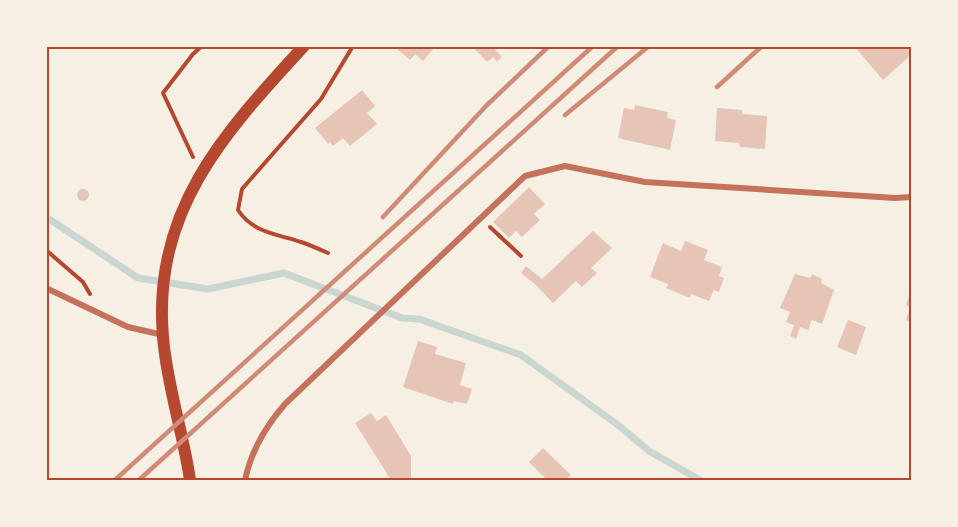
<svg xmlns="http://www.w3.org/2000/svg" width="958" height="527" viewBox="0 0 958 527" font-family="Jost,sans-serif">
<style>
.lines{fill:none;stroke-linecap:round;stroke-linejoin:round}
.stream{stroke:#c9d6d2;stroke-width:7}
.building{fill:#e6c5b7}
.path{stroke:#b5482f;stroke-width:4}
.minor{stroke:#c5725c;stroke-width:6}
.secondary{stroke:#b5482f;stroke-width:12}
.rail{stroke:#cf8b77;stroke-width:4.5}
.neatline{fill:none;stroke:#b5482f;stroke-width:2}
</style>
<rect width="100%" height="100%" fill="#f6efe4"/>
<g class="lines">
<path class="stream" d="M 46,217 L 138,278 L 208,289 L 284,273 L 402,318 L 419,319 L 521,355 L 618,425 L 649,451 L 700,480"/>
</g>
<path class="building" d="M 397,46 L 436,46 L 423,61 L 415,54 L 410,60 L 396,48 Z
M 472,46 L 492,46 L 502,57 L 497,62 L 493,57 L 487,62 Z
M 854,46 L 912,46 L 912,54 L 883,80 Z
M 362,90 L 375,106 L 367,113 L 377,124 L 350,146 L 343,138 L 333,146 L 330,142 L 328,144 L 315,128 Z
M 635,105 L 668,112 L 667,118 L 676,120 L 670,150 L 618,138 L 624,108 L 634,110 Z
M 717,108 L 742,110 L 742,114 L 767,116 L 765,149 L 740,147 L 739,143 L 715,141 Z
M 529,187 L 545,204 L 534,214 L 540,220 L 522,237 L 516,231 L 509,238 L 493,222 Z
M77 195a6 6 0 1 1 12 0a6 6 0 1 1-12 0Z
M 593,231 L 612,248 L 591,268 L 597,273 L 582,287 L 576,281 L 553,303 L 536,285 L 521,273 L 526,266 L 542,279 Z
M 685,241 L 708,250 L 704,260 L 722,267 L 719,276 L 724,278 L 719,292 L 714,290 L 709,301 L 691,294 L 690,298 L 666,288 L 668,284 L 650,277 L 663,243 L 681,251 Z
M 795,274 L 810,278 L 812,274 L 822,279 L 821,283 L 834,290 L 822,324 L 812,320 L 808,330 L 800,327 L 796,339 L 790,336 L 794,325 L 786,322 L 790,312 L 780,308 Z
M 909,295 L 912,296 L 912,322 L 906,320 L 910,307 L 906,305 Z
M 848,320 L 866,327 L 856,355 L 837,347 Z
M 418,341 L 437,347 L 435,354 L 466,363 L 460,385 L 472,389 L 467,404 L 454,401 L 453,404 L 403,387 Z
M 371,413 L 377,421 L 386,415 L 411,456 L 411,480 L 391,480 L 355,423 Z
M 543,448 L 571,475 L 565,480 L 547,480 L 529,462 Z"/>
<g class="lines">
<path class="path" d="M 193,157 L 163,93 L 193,54 L 202,46
M 490,227 L 521,256
M 46,250 L 83,282 L 90,294
M 328,253 C 319,249 310,245 301,242 C 277,234 253,233 238,210 L 242,189 L 321,99 L 353,46"/>
<path class="minor" d="M 46,288 L 128,327 L 163,335
M 245,480 C 251,451 265,427 285,404 L 525,176 L 565,166 L 645,182 L 895,198 L 912,197"/>
<path class="secondary" d="M 190,480 C 183,432 167,386 163,337 C 152,210 225,132 304,46"/>
<path class="rail" d="M 717,87 L 762,46
M 565,115 L 649,46
M 383,217 L 486,106 L 549,46
M 115,480 L 593,46
M 139,480 L 618,46"/>
</g>
<rect width="958" height="527" fill="none" stroke="#f6efe4" stroke-width="96"/>
<rect x="48" y="48" width="862" height="431" class="neatline"/>
</svg>
